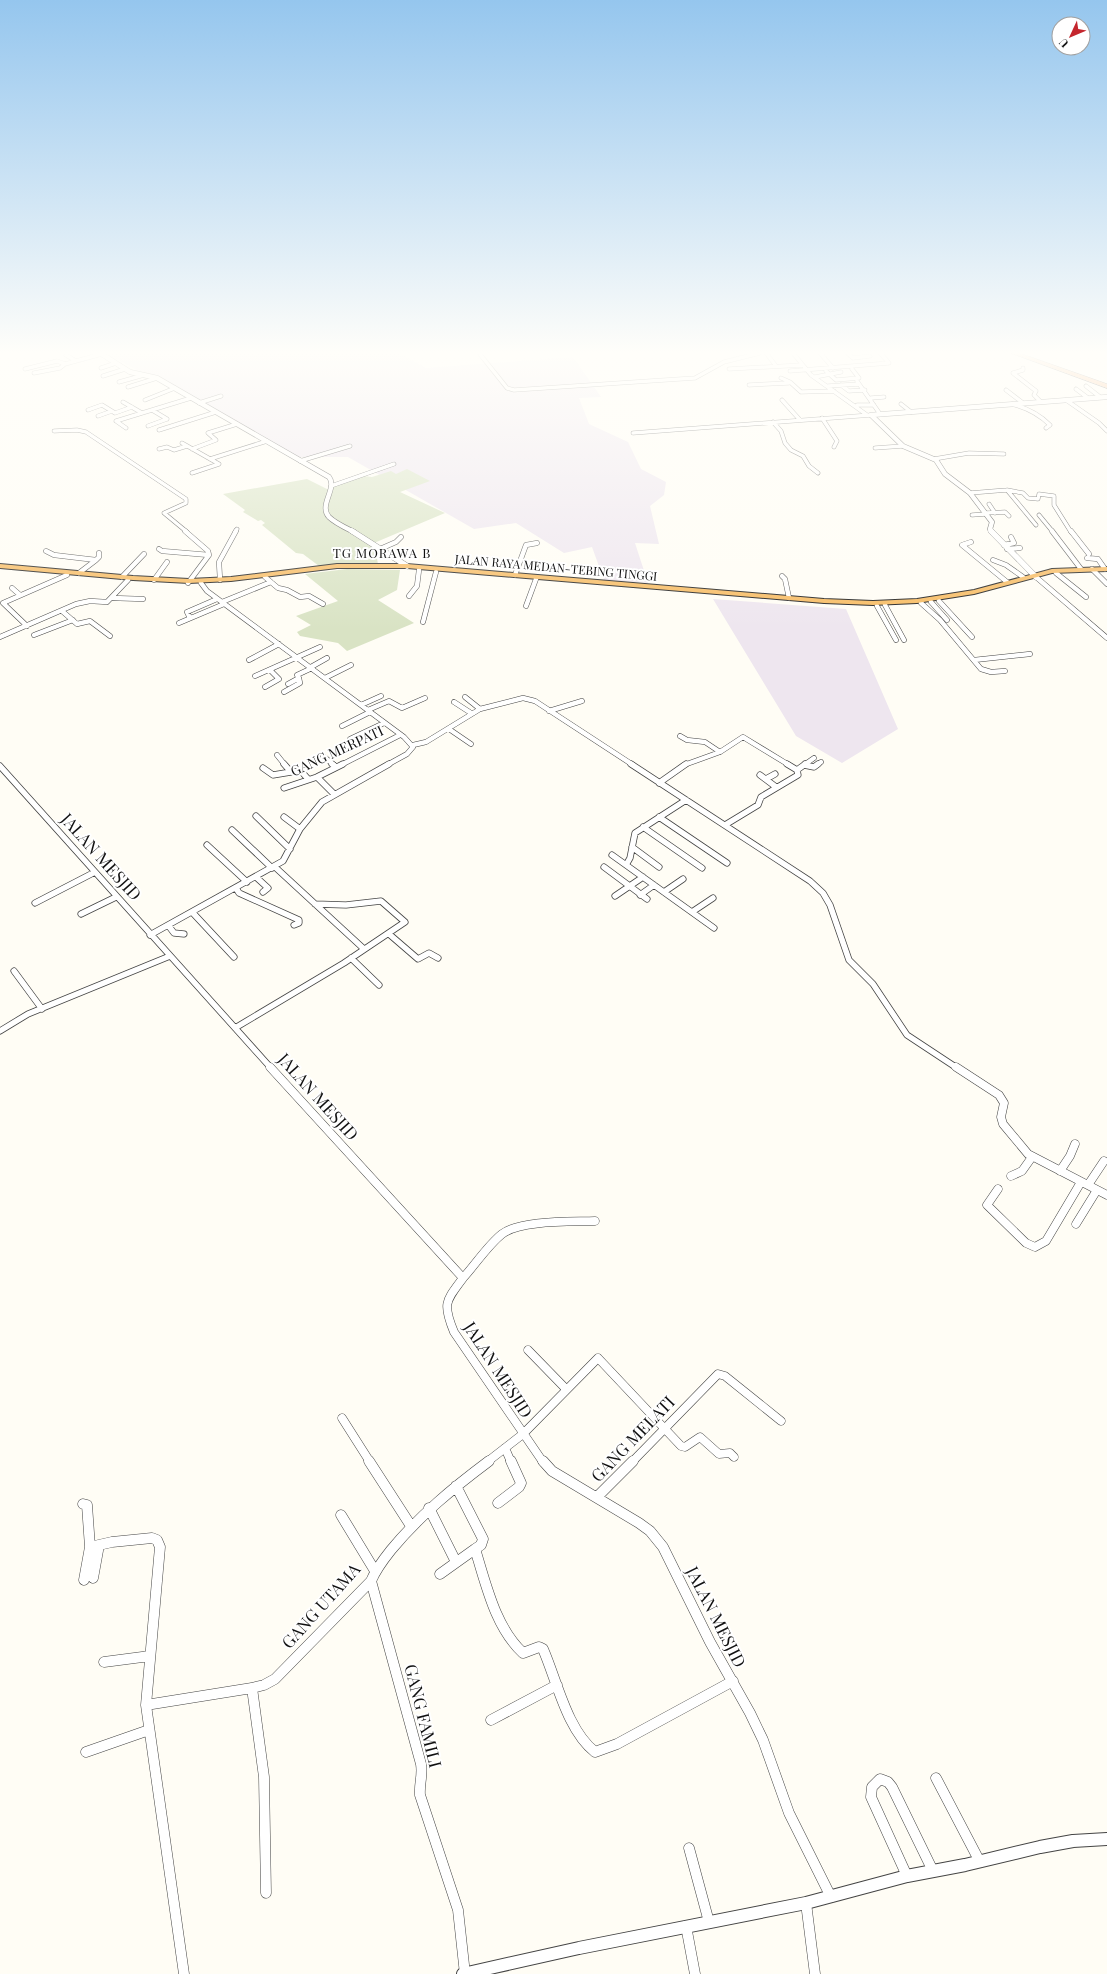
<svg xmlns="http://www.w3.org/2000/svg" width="1107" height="1974" viewBox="0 0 1107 1974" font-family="'Playfair Display',serif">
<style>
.industrial{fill:#eee6ef}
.cemetery{fill:#d9e3c4}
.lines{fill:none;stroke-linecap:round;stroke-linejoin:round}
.minor-far4-casing{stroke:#444;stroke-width:4.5}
.minor-far3-casing{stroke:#444;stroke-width:5.5}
.minor-far2-casing{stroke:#444;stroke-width:7}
.minor-far1-casing{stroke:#444;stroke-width:9}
.minor-casing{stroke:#444;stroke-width:11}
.tertiary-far2-casing{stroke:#444;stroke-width:5.5}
.tertiary-far1-casing{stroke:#444;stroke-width:6}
.tertiary-casing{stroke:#444;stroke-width:14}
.trunk-casing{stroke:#222;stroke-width:2}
.motorway-casing{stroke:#222;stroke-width:1}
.minor-far4{stroke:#fff;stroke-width:3.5}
.minor-far3{stroke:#fff;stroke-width:4.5}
.minor-far2{stroke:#fff;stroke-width:5.5}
.minor-far1{stroke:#fff;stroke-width:8}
.minor{stroke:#fff;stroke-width:10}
.tertiary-far2{stroke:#fff;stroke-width:4.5}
.tertiary-far1{stroke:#fff;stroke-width:5.5}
.tertiary{stroke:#fff;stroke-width:12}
.trunk{fill:#f7bc64;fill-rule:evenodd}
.motorway{fill:#f5a25d;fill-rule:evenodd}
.labels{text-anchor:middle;stroke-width:4;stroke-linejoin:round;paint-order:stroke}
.far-street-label{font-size:12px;fill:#111;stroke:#fff}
.far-quarter-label{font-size:13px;letter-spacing:1px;fill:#111;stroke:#fff}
.street-label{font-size:14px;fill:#111;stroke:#fff}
.near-street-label{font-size:17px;fill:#111;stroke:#fff}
</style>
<rect width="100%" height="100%" fill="#fffdf5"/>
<path class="industrial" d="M 114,353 L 399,353 L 426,368 L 573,357 L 601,397 L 579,398 L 589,424 L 628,442 L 641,469 L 666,482 L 664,495 L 650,506 L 659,544 L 635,543 L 648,583 L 604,580 L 592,547 L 564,553 L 516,523 L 474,529 L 348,457 L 298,457 L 109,355 Z
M 713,599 L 846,609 L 898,729 L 842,763 L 796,736 Z"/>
<path class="cemetery" d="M 407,469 L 430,481 L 400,492 L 445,513 L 374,543 L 378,564 L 319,566 L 303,554 L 296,553 L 262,525 L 265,523 L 261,520 L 258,521 L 243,512 L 245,510 L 223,494 L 307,479 L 327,489 L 364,476 L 372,477 L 391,471 L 396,474 Z
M 347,569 L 400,570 L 397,590 L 378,600 L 414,623 L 347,651 L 338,643 L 300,636 L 297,632 L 311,625 L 296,616 L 338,601 L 305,574 Z"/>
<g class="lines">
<defs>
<path id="minor-far4" d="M 479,353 L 507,388 L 514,390 L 695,378 L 724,362 L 760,353
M 766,353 L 776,366
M 793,353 L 811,375 L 867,415
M 820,353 L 833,368
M 847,353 L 853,358 L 870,356
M 66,355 L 76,361 L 102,354
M 101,368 L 116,363
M 1023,368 L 1023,370 L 1013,373 L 1036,391 L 1034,395 L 1041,402
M 25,369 L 57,361 L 65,364 L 76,361
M 729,369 L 803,365
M 790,371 L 889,363 L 880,353
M 826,371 L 836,380 L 859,378 L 852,369
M 34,373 L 60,368 L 65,364
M 103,376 L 125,369
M 815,377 L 841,372
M 781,378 L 790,382 L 801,392 L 834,391
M 857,381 L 880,414
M 119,382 L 144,375
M 749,385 L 789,383
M 841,385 L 849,391 L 865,390
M 828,386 L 859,384
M 1086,386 L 1100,397
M 128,387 L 157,378
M 1076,389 L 1088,398
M 1006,390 L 1023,403
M 871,398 L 884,397
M 145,400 L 175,388
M 782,400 L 800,420
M 1066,400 L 1099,423 L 1107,431
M 123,402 L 142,413
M 199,403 L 221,396
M 901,404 L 911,412
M 1012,404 C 1027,408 1039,414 1050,425 L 1046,428
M 857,405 L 874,405
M 88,410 L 102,405 L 115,413 L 132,407
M 152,410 L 167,419
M 98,416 L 112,411
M 822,418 L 837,441 L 834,447
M 116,421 L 191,398
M 116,421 L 126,428
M 773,422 L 781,431 L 785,443 L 791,450 L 803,456 L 809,466 L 818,473
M 148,426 L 167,419
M 159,430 L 216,412
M 54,431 L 77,430 L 86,432 L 186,499 L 186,503 L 164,513 L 187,532
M 633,433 L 871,415
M 182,443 L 219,464 L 192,473
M 875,448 L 903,446
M 159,449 L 167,447 L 174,450 L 187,446
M 192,449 L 216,440 L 208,433 L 237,424
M 210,459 L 267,441
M 934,459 L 969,453 L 1004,454
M 300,461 L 350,446
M 331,486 L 394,464
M 1007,490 L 1023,493 L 1028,498 L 1038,499 L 1039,494 L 1054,496 L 1054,505 L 1071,532
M 970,493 L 1007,490 L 1036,525
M 989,504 L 995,513
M 986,513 L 1005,512 L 1009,516
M 972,515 L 986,514
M 1039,515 L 1053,532
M 235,532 L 237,529"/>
<path id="minor-far3" d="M 185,531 L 208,551 L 209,555 L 188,583
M 1052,531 L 1081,569
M 1071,531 L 1089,554
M 971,542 L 962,545 L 1007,582
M 1004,545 L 1014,543 L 1011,537
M 159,549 L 162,551 L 209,555
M 380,549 L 396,542 L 401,537
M 1007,549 L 1020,548
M 46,551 L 54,555 L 96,560 L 79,573
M 1087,558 L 1098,559 L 1105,569
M 96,560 L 99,557 L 99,553
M 993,560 L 1006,565 L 1023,577
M 1092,569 L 1107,584
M 1056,573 L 1086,597
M 515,575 L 526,545 L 537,543
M 782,576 L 785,579 L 789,598
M 122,577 L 144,554
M 265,577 L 278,588 L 287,590 L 300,597 L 309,596 L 323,604
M 1036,577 L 1107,638
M 154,580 L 167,562
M 220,580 L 219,562 L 236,531
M 201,583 L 207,591 L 404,737 L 413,747 L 407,754 L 387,765
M 12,588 L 20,595
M 409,596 L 417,586 L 419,570
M 112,598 L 143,599
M 939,601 L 972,637
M 222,602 L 271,582
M 931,602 L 947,620
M 921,603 L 940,620 L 981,669 L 991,672 L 1005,671
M 885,605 L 904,640
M 526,606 L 536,579
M 877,606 L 896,640
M 62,611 L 77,624 L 90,621 L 110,636
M 190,618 L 187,612 L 217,599
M 423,622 L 436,572
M 179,623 L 224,604
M 27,626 L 3,603 L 67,575
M 34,635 L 73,620
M 0,637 L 76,604 L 90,601 L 107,602 L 128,580
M 249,660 L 279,644
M 974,660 L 1030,654
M 311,667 L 327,658
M 255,676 L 320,647
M 325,678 L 351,665
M 288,684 L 299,678 L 297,675 L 312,668
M 265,687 L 279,679 L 270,670
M 284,692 L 300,683 L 299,678
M 465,697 L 480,709
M 454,702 L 471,713
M 361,705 L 381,696
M 368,710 L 389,701 L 402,708 L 425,698
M 549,711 L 582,701
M 342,726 L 370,712
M 449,729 L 471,744
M 680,736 L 687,740 L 705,742 L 720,752
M 351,744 L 350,739 L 384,723
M 413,745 L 426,742 L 480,709 L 523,698 L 535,701 L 633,765
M 277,755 L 285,765
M 323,756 L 334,765
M 341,765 L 400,735
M 684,765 L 720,752 L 743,737 L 789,765
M 804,765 L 814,758
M 817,765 L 821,762"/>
<path id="minor-far2" d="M 284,764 L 291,772 L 301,771 L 308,779
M 332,764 L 336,767
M 631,764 L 810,881 L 823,893 L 830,905 L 849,960 L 873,984 L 907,1035 L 957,1068
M 804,765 L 805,764
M 0,766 L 271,1068
M 263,768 L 273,775 L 291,772
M 797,770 L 804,765 L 814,767 L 818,764
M 760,775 L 776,787
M 317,777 L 334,794
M 766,779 L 775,774
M 659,783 L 686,764
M 284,788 L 317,777 L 343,764
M 686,800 L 635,833 L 630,858 L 626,865 L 714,928
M 256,816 L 290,849
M 284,817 L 300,829
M 659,817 L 727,863
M 725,825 L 758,805 L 761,797 L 798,775 L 797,770 L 787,764
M 643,827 L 702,868
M 232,830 L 272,868
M 207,845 L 247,882
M 632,847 L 659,867
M 612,855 L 626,865
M 275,867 L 364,949
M 604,867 L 647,899
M 256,877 L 268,888 L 263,892
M 236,888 L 239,893 L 299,920 L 299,923 L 294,925
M 664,892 L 683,879
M 640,895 L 654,885
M 615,896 L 643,877
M 35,903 L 95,872
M 192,912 L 234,957
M 692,912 L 713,898
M 81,914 L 116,897
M 168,925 L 174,933 L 184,934
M 389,934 L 418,959 L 429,953 L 438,958
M 150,935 L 283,861 L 300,829 L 322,802 L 389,764
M 351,958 L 379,985
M 14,971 L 42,1009
M 235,1028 L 344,963 L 405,922 L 381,901 L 346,905 L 315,904
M 0,1031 L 28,1014 L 170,956"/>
<path id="minor-far1" d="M 270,1067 L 463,1278 C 446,1301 442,1303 454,1332 L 543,1462
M 956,1067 L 999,1095 L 1004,1103 L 1001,1117 L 1003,1124 L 1028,1154 L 1107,1195
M 1060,1171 L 1070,1156 L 1075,1144
M 1011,1176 L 1022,1171 L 1032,1157
M 1088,1185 L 1104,1161
M 998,1189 L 987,1205 L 1026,1243 L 1035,1247 L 1046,1241 L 1081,1182
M 1076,1224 L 1097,1190
M 463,1278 C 475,1265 488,1245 502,1234 C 520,1220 571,1222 595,1221
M 528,1350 L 566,1389
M 342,1418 L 370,1462
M 505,1448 L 511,1462
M 487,1462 L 523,1434 L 598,1358 L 681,1446 L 685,1447 L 700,1437 L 719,1454 L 730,1453 L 734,1457
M 632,1462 L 718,1374 L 725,1376 L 781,1421"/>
<path id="minor" d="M 369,1461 L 411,1526
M 543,1461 L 552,1471 L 639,1523 L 650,1531 L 663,1547 L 710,1642 L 750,1713 L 763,1740 L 789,1813 L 831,1897
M 456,1486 L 483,1539 L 481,1545 L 475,1549
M 597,1497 L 633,1461
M 498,1503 L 519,1487 L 521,1483 L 511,1461
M 83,1504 L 87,1505 L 90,1547 L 84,1580
M 429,1508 L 456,1562
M 341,1515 L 375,1571
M 90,1547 L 112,1542 L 152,1538 L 157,1540 L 160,1547 L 146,1705 L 184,1974
M 440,1574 L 475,1549 C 486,1584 495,1627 523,1653 L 539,1647 L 543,1649 C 557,1681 567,1730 595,1752 L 617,1744 L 733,1681
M 93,1578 L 99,1545
M 371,1581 L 421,1764 C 423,1776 419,1783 420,1795 L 458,1910 L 465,1974
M 104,1662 L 150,1656
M 252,1688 L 264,1777 L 266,1893
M 146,1705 L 252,1688 L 264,1685 L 275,1679 L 371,1581 C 376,1569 383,1560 391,1550 C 420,1515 453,1488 489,1461
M 491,1720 L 557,1685
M 86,1752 L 149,1730
M 936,1778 L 980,1862
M 689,1848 L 709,1922
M 907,1876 L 871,1797 L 872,1787 L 880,1779 L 888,1782 L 892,1787 L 933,1871
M 806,1903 L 815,1974
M 686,1926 L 695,1974"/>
<path id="tertiary-far2" d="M 100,353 L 130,372 L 157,378 L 329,477 C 338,488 318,505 329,517 C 335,523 346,528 354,532
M 871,415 L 903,446 L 936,460 L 945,474 L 970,493 L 992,522 L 990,529 L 992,532
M 871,415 L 1107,397"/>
<path id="tertiary-far1" d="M 352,531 L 407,566
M 991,531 L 1036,577"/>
<path id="tertiary" d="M 463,1974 L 579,1948 L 806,1903 L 907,1876 L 965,1865 L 1040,1847 L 1073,1841 L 1107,1839"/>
<path id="trunk" d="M 0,564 L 133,576 L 189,579 L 231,577 L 337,564 L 407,564 L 824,599 L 873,601 L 917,599 L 974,590 L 1052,569 L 1107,567 L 1107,571 L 1052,573 L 974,594 L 917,603 L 873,605 L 824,603 L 407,568 L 337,568 L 231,581 L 189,583 L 133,580 L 0,568 Z"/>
<path id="motorway" d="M 1011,353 L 1019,353 L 1107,384 L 1107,388 Z"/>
</defs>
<use href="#minor-far4" class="minor-far4-casing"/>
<use href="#minor-far3" class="minor-far3-casing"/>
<use href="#minor-far2" class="minor-far2-casing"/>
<use href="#minor-far1" class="minor-far1-casing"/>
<use href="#minor" class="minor-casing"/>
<use href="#tertiary-far2" class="tertiary-far2-casing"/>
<use href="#tertiary-far1" class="tertiary-far1-casing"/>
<use href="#tertiary" class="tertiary-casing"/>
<use href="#trunk" class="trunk-casing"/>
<use href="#motorway" class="motorway-casing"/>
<use href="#minor-far4" class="minor-far4"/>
<use href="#minor-far3" class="minor-far3"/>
<use href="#minor-far2" class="minor-far2"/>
<use href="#minor-far1" class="minor-far1"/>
<use href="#minor" class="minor"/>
<use href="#tertiary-far2" class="tertiary-far2"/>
<use href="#tertiary-far1" class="tertiary-far1"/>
<use href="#tertiary" class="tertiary"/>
<use href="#trunk" class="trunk"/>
<use href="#motorway" class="motorway"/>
</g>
<linearGradient id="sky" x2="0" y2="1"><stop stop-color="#95c6ee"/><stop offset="0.56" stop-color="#fffefa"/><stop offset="1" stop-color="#fffefa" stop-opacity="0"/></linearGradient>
<rect width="1107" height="630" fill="url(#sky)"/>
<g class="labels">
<g class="far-street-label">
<text transform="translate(556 568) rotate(5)" y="4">JALAN RAYA MEDAN-TEBING TINGGI</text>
</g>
<g class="far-quarter-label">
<text x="382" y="558">TG MORAWA B</text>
</g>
<g class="street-label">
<text transform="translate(337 751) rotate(-25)" y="5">GANG MERPATI</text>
</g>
<g class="near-street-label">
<text transform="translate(101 857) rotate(48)" y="6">JALAN MESJID</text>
<text transform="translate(318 1097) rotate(48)" y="6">JALAN MESJID</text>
<text transform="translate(498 1370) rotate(57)" y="6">JALAN MESJID</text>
<text transform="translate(633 1439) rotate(-46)" y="6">GANG MELATI</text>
<text transform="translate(321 1606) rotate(-48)" y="6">GANG UTAMA</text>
<text transform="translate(716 1617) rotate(63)" y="6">JALAN MESJID</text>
<text transform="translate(423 1716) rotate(76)" y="6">GANG FAMILI</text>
</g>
</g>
<g transform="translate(1071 36) rotate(226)"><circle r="19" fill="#ffffff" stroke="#a0a0a0"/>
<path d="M0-3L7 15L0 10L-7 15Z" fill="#c4262e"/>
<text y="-6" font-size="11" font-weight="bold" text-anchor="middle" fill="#111111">U</text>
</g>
</svg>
